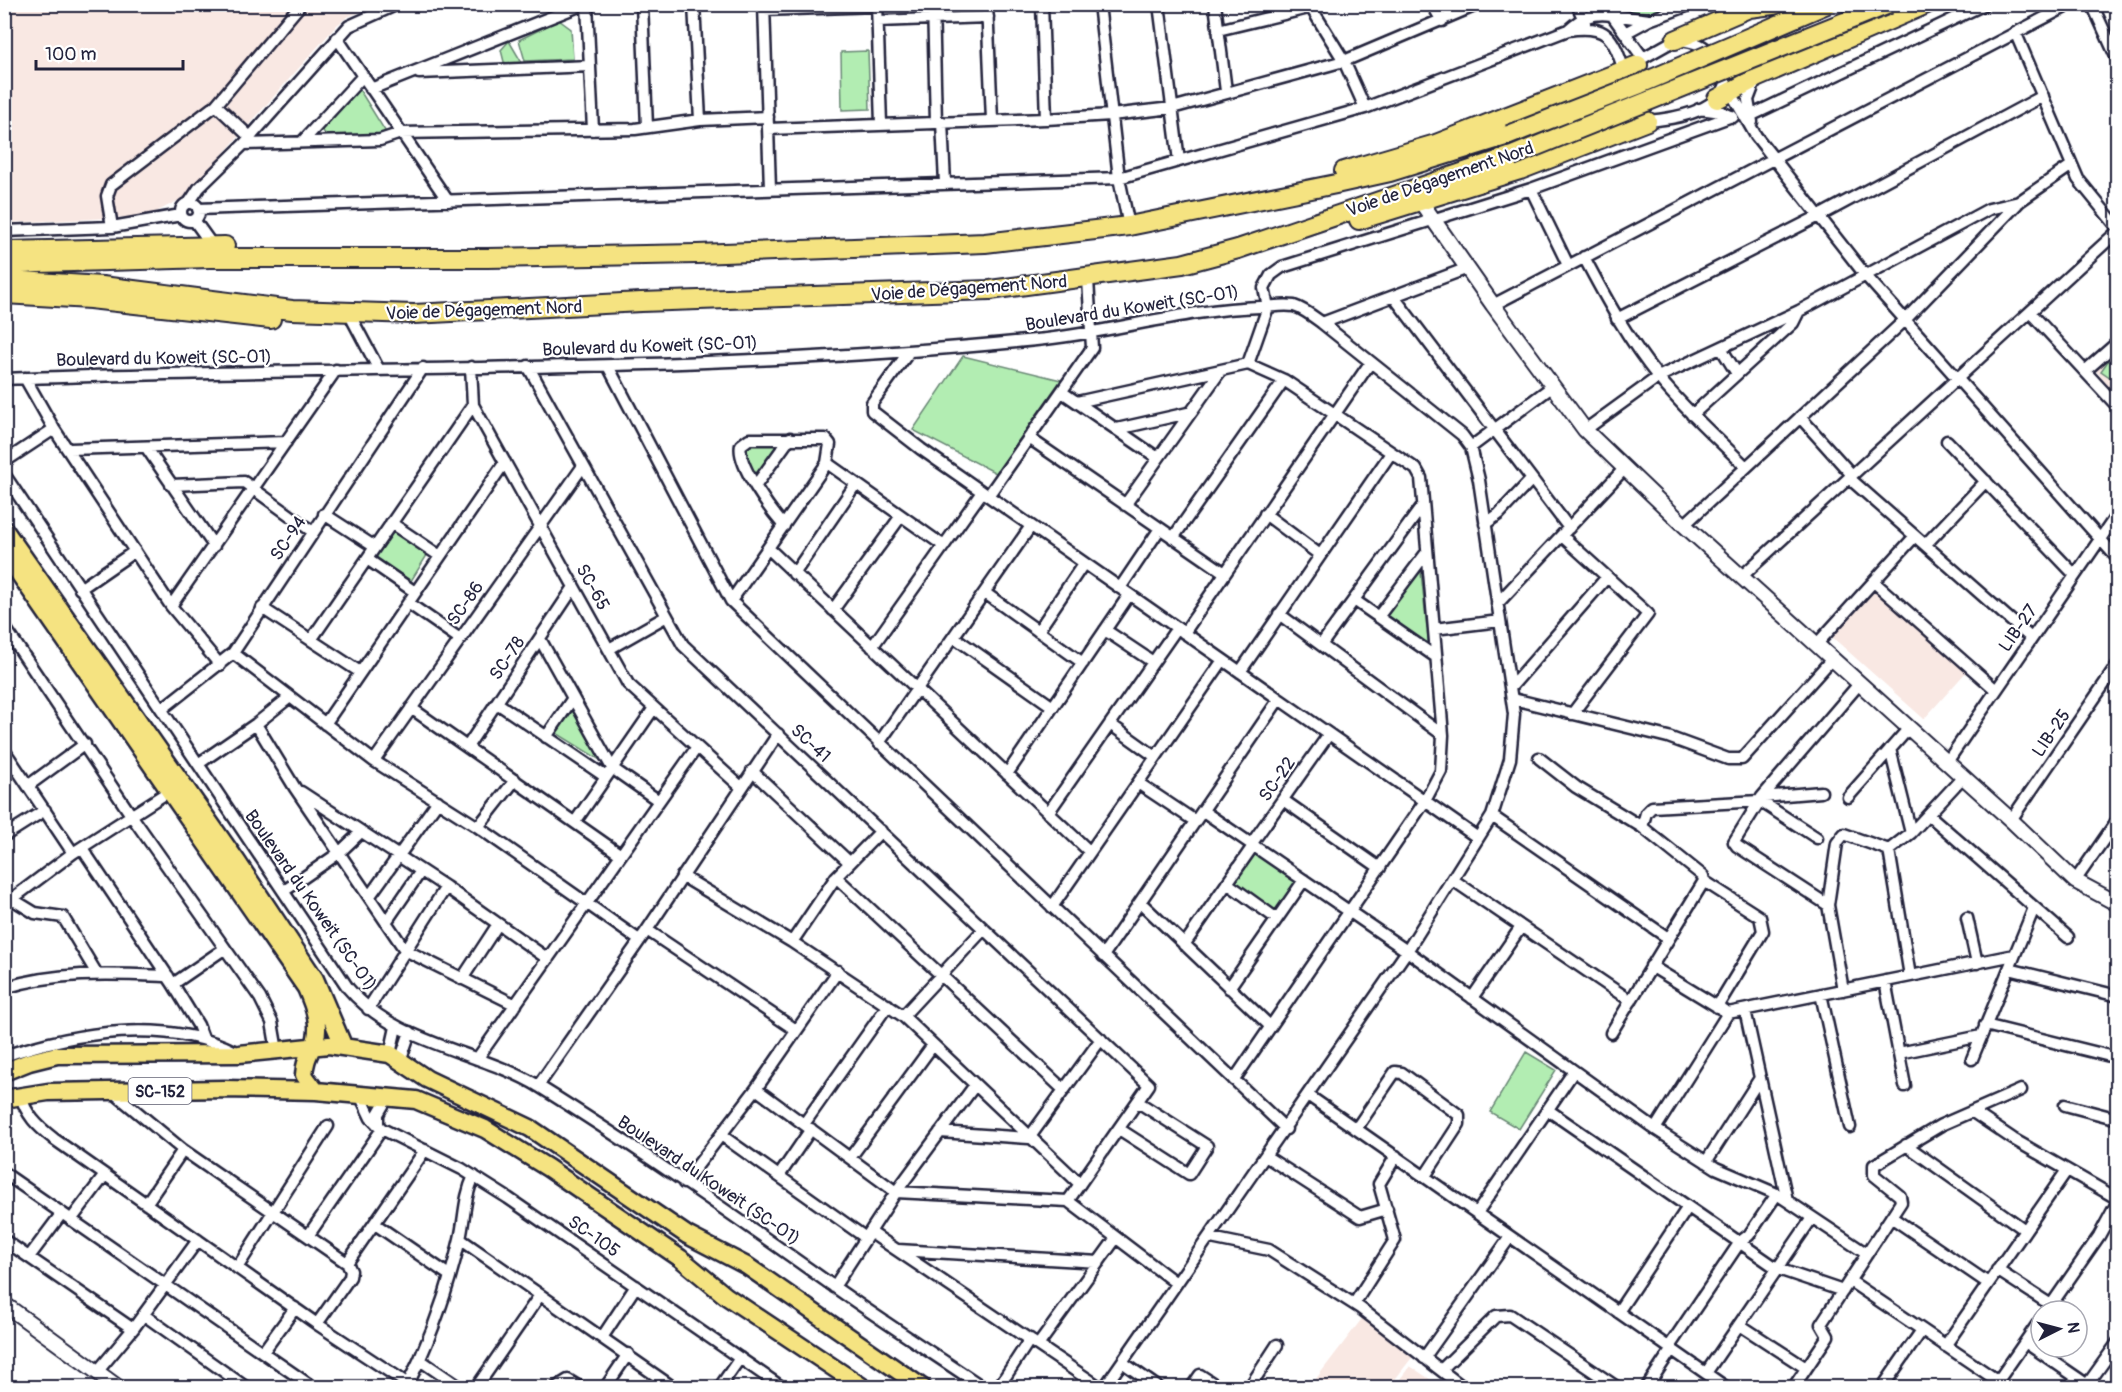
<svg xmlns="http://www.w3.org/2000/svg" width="2122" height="1392" viewBox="0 0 2122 1392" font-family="Pangolin,sans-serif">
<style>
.built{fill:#f9e8e3}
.green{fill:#b2edb2;stroke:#6a8876;stroke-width:1.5}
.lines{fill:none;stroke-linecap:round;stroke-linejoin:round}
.street-casing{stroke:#22223b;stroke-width:15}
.secondary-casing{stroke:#22223b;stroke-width:18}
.primary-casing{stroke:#22223b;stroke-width:21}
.highway-casing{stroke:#22223b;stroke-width:22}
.street{stroke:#fff;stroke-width:10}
.secondary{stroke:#fff;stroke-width:14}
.primary{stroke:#f5e381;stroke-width:16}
.highway{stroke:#f5e381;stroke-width:18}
.highway-bridge-casing{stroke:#22223b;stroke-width:22;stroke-linecap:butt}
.highway-bridge{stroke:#f5e381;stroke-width:18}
.labels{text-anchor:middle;stroke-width:4.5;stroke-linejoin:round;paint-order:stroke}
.shield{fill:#fff;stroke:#646476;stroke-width:1.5}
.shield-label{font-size:16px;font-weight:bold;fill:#22223b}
.street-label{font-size:18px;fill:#22223b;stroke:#fff}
</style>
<rect width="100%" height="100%" fill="#fff"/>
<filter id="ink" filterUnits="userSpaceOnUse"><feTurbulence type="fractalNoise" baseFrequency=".0167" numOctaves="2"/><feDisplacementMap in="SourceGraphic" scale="12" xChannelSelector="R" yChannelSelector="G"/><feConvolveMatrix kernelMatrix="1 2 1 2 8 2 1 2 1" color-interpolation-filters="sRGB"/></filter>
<g filter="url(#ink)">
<path class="built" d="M 4,5 L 378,5 L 347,17 L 337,25 L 185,197 L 154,213 L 132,217 L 5,223 Z
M 2117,344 L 2117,397 L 2093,367 Z
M 1874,588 L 1967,671 L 1924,719 L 1831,636 Z
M 1364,1316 L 1414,1355 L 1389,1387 L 1309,1388 Z
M 1410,1366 L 1442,1387 L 1394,1387 Z"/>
<path class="green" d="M 1621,5 L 1676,5 C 1658,12 1643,16 1624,12 Z
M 559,20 L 571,29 L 573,59 L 525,61 L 519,40 Z
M 509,41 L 522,63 L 512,65 L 504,62 L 501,50 Z
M 868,51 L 870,109 L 842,110 L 841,52 Z
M 359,89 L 387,134 L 329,138 L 321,129 Z
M 2115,351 L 2117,353 L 2117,382 L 2101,371 Z
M 963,356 L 1061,380 L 996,473 L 913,430 Z
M 757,442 L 780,444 L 757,475 L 752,471 L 746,452 L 749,445 Z
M 385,523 L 429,552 L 411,581 L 366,552 Z
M 1420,563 L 1429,647 L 1385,614 Z
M 570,703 L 600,760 L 550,729 Z
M 1256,849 L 1299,881 L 1272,918 L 1230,885 Z
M 1526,1052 L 1556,1070 L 1519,1129 L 1490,1112 Z"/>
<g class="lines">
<defs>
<path id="street" d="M 587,4 L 593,130
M 642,4 L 647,127
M 694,4 L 700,120
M 764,4 L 770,189
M 877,4 L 881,124
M 933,4 L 936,122
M 987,4 L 992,120
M 1042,4 L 1046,119
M 1099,4 L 1119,178 L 1129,226
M 1159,4 L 1179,161
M 1215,4 L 1226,91
M 1432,4 L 1442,21
M 1577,4 L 1585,23
M 1612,4 L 1612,15 L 1649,20
M 2092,4 L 2118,61
M 1312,9 L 1344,61 L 1365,108
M 764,10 L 877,6
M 878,21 L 988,17
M 1218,30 L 1325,4
M 1568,30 C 1582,17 1593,12 1612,15 L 1643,58
M 1625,33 L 1649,20 L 1692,4
M 2016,34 L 2078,179 L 2118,228
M 337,38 L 448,201
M 1675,40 C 1709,41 1714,54 1726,84 C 1717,112 1673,119 1647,121 L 1639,111 L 1628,82 L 1643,58 Z
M 419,73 L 590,66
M 1726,84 L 1756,136 L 1866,276 L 2118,559
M 371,89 L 584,4
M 216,105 L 250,137
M 1699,109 L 1722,112 L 1733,117
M 1750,116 L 1985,4
M 942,122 L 945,183
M 1752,122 L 1748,100 L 1756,79
M 768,129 L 1046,119 L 1111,115 L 1172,108 L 1344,61 L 1479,4
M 302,142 L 362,77
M 244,144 L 380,140 L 401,133 L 635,129 L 700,120 L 768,117
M 1531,189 L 1568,265
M 189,203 L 199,188 L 244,144 L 349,26 L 398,4
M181 212a9 9 0 1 1 18 0a9 9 0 1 1-18 0Z
M 198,209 L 1119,178 L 1365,108 L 1568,30 C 1611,24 1613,39 1626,76
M 194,220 L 212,245
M 112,227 L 107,196 L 111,185 L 216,105 L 301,4
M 4,231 L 112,227 L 181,215
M 1584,257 C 1606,299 1629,341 1659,378 C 1685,410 1717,438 1746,467
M 1394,297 L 1569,528
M 1493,305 L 2071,4
M 2030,312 L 2118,407
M 1617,319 L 1819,216 L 2043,96
M 353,321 L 378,368
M 1322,323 L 1468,268
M 1721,348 L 1736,372
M 908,353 L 872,403 L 872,411 L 921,449 L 1478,838
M 1248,364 L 1268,307 L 1264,288 L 1271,275 L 1282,267 L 1531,189 L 1732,116
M 528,366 L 683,645 L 1149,1085 L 1068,1201
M 608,366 L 731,601 L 1286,1129
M 471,367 L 473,405 L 628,684 L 742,788
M 2085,371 L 2118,342
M 25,378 L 54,429 L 171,606 L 220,665
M 4,379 C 348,365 694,375 1036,340 C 1111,333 1185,309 1260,307 C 1271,307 1283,304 1294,306 C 1304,309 1314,317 1322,323 L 1462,435 L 1471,447 L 1479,480 L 1514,714 L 1510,759 L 1492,816 L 1407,951 L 1104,1388
M 1062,392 L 1158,458
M 1077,402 L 1248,364 L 1284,380 L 1416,469 L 1421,478 L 1443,735 L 1441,771 L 1425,801 L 1234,1080
M 1692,415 L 1793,323 L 1799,311
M 1800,417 L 1852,475
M 1117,429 L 1188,413
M 1585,430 L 1658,377 L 1799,311 L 1989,209 L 2019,202
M 1029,438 L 1225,573
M 1947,441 L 2075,575
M 146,447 L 214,546
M 1471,447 L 1553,386
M 70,449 L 286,442
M 4,462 L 54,429
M 827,463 L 944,546
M 4,474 L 348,988 C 396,1045 479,1050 540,1087 C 640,1149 737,1218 833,1286 C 882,1321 934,1354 984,1388
M 1849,478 L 2031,638
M 171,485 L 244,482 L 313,532
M 756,485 L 790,438
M 988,496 L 1092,348 L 1088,279
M 1125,505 L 1219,373
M 324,514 L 375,547
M 1265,514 L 1320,555
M 391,523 L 440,556
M 1485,524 L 1499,514 L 1531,480
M 1684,525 L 1905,320 L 2020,201 L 2072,165
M 1562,536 L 1648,614 L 1572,714
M 1173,538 L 1284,380
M 1925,545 L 1986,481
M 768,548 L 1090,852
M 367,559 L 415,592
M 794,574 L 855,485
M 1741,577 L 2118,231
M 1874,582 L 1996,690
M 1120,588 L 1159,530
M 80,589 L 135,551
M 985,593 L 1083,663
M 1354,600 L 1436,657
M 731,601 L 827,463 L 830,444 L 826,439 L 749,439 L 741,445 C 736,464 771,511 784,526
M 408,603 L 460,639
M 1497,604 L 1625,468
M 171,606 L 336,370
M 262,608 L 360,672
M 833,610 L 901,516
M 1279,614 L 1443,735
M 1378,617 L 1427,552
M 4,626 L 131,815 L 260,998 L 272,1022 L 277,1051
M 1434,629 L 1500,621
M 1105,630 L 1153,662
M 1038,631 L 1084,563
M 1184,633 L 1370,363
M 954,637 L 1053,707
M 540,639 L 612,768 L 659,801
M 311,640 L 473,405
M 1321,645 L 1423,505
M 1816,645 L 1915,536
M 872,647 L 982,492
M 609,649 L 667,616
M 233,653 L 374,761 L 478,827 L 639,940
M 1240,672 L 1391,453
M 1511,687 L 1607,577
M 1513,699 L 1668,737 L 1728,759 L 1742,759 L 1832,659
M 497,703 L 606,777
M 411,708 L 621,855
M 162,709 L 233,653 L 423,368
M 256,724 L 295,788 L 405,950 L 516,1005
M 325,724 L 505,462
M 1110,724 L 1156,757
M 546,737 L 573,698
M 879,743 L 1031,526
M 467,747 L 574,587
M 1890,749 L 1911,833
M 4,750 L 73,853
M 1539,758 L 1576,787 L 1642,827
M 374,761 L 583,466
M 1947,762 L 2118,513
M 198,764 L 256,724 L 290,697
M 752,771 L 849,862
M 1007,774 L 1129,595
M 1138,783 L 1195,821
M 29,785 L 85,744
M 301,792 L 446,887 L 548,959
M 1762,797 L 1821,792
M 1848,797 L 1909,728
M 1283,800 L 1380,868
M 1203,811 L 1407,951 L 1655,1129 L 1716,1168 L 1777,1194 L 1867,1254
M 1048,813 L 1177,628
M 1929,815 L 2068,937
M 1492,816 L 1668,938
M 2011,820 L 2118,664
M 575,822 L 654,708
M 478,827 L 515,780
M 4,836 L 45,810
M 1252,843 L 1329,734
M 82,848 L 173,984 L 198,1025 L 203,1038
M 1889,850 L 1910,976
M 1889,850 L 1911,833 L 1963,777
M 682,876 L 792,942 L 903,1016 L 1080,1184
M 836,877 L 1064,1090
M 1453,880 L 1631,1001
M 2075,881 L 2118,819
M 1227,883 L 1277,919
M 284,891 L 339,853 L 361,832
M 369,897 L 438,801
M 12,899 L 35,913 L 63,917 L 97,974
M 1140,902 L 1270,1026
M 4,905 L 73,853 L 171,790
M 1828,905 L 1837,843 L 1844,834 L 1889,850
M 1052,907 L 1223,660
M 1967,918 L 1977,963
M 386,922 L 421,871
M 647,930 L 796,1030
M 792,942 L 836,877 L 881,831
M 1184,945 L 1253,846
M 1103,956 L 1279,699
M 1651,966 L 1728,1013 L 2014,955
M 2009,969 L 2118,996
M 462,979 L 498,924
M 1885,981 L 1905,1086
M 173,984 L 224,949
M 4,988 C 58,971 112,974 168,976
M 1229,988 L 1304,880
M 1843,990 L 1828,905 L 1737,846 L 1734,842 L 1762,797 L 1859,684
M 1821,994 L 1850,1127
M 1472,998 L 1521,927
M 1717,1007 L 1763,931 L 1760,917 L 1704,881 L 1703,876 L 1642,827 L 1646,813 L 1652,807 L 1760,801 L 1817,838
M 368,1009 L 446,887
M 1745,1010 L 1787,1200
M 903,1016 L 984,929
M 1985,1025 L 2118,1058
M 1611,1033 L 1704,881
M 1899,1053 L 1981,1036
M 390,1054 L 396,1027
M 4,1056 C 76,1032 166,1017 236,1052
M 477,1059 L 697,747
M 1972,1059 L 2034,908
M 400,1061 L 410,1032
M 538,1086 L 647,930 L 778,734
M 756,1089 L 896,1192 L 1068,1201 L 1176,1283
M 113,1092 L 183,1150 L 347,1263 L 351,1271 L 350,1277 L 317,1324
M 20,1094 C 26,1115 37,1126 54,1139 L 317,1324 L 408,1384
M 1309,1096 L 1727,1388
M 361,1097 L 371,1118 L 382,1129 L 462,1169 L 508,1198 L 783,1388
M 2065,1105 L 2118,1119
M 1548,1110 L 1778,1269 L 1843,1291
M 1973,1112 L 2013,1139 L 2118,1199
M 804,1124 L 888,1005
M 378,1126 L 378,1114 L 388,1097
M 1119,1129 L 1189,1174 L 1207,1146 L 1138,1102
M 1356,1129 L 1395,1072 L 1402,1073 L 1459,1115 L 1459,1124 L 1425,1176
M 1655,1129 L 1728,1013
M 940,1132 L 1029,1138 L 1101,1039
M 721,1135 L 866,1238
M 1906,1145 L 2025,1230
M 1267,1157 L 1360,1217 L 1387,1209
M 850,1158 L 933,1045
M 1706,1162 L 1760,1078
M 4,1173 L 314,1388
M 779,1176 L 811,1129
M 684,1183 L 756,1089 L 838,971
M 146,1204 L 183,1150
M 1477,1213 L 1574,1071
M 1891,1217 L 1988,1283
M 71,1220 L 105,1175
M 375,1224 L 449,1275
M 870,1232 L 1101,1388
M 308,1236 L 382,1129
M 1211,1238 L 1269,1250 L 1360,1308 L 1464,1388
M 460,1239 L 674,1388
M 4,1240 L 133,1329
M 898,1250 L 1099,1262
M 29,1257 L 62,1213
M 347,1263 L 425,1150
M 237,1268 L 328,1126
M 1997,1270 L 2051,1305
M 1850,1281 L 1998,1381
M 834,1287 L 896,1192 L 975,1085
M 1354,1304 L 1395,1240 L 1379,1184 L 1396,1156
M 2047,1311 L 2099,1236 L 2118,1201
M 1618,1312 L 1688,1207
M 144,1315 L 247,1388
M 1740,1325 L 1806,1368
M 603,1336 L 636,1286
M 2025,1342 L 2092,1388
M 1039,1344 L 1116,1238
M 1945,1346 L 2067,1170
M 1669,1347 L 1740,1242 L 1749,1235 L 1777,1194
M 263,1352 L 295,1308
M 1424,1358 L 1510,1237
M 420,1360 L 461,1388
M 1122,1362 L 1159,1388
M 1441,1370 L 1496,1316 L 1510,1315 L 1618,1388
M 97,1372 L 133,1329 L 198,1240
M 1706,1373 L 1812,1218
M 406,1388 C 430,1341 448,1290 460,1239 C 465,1217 464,1197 474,1176
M 476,1388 L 540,1295
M 555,1388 L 568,1380 L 581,1388
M 605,1388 L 628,1354
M 719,1388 L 740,1358
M 998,1388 L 1030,1339
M 1191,1388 L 1200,1375 L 1220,1388
M 1249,1388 L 1277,1345
M 1646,1388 L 1672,1349
M 1793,1388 L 1828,1336 L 1821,1324 L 1901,1202 L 1900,1196 L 1874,1175 L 1874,1165 L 1941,1125 L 2021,1090
M 1882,1388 L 1922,1330
M 1993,1388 L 2041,1319
M 2085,1388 L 2118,1342"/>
<path id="secondary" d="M 1421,202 L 1493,305 L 1585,430 L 1684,525 L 2011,820 L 2075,881 L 2118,904
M 4,1304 L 119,1388"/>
<path id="primary" d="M 4,529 L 236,860 L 315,979 L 343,1045
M 4,552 L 306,988 C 314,1006 323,1029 312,1048 C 307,1058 305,1063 304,1075 L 316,1091
M 4,1072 L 29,1062 L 57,1055 L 239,1054 L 329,1045 L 390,1054 L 427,1079 L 530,1128 L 687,1235 L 747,1266 L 923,1388
M 4,1099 L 48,1092 L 224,1089 L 316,1091 L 416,1100 L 485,1129 L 548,1168 L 680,1258 L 726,1296 L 864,1388"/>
<path id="highway" d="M 1675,40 L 1749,8 L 1780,4
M 1717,99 L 1756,78 L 1927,4
M 1344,171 L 1436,144 L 1638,65
M 1359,220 L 1520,170 L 1647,121
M 4,251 L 225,246
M 4,264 L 210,258 L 487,258 L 697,254 L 985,243 L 1129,226 L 1336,184 L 1390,172 L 1509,135
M 4,280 L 102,286 L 292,310 L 414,314 L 641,302 L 990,290 L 1182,264 L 1238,249 L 1512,156
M 4,294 L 90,299 L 271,319"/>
</defs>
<use href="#street" class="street-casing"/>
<use href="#secondary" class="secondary-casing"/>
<use href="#primary" class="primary-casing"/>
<use href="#highway" class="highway-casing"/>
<use href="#street" class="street"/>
<use href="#secondary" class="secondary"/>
<use href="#primary" class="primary"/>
<use href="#highway" class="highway"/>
<defs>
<path id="highway-bridge" d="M 1509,135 L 1640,84 L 1827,4
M 1512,156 L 1889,4"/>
</defs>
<use href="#highway-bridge" class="highway-bridge-casing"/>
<use href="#highway-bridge" class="highway-bridge"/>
</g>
</g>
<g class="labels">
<rect class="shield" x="128.5" y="1078" width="63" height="26" rx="4.5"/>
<g class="shield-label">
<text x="160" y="1097">SC-152</text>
</g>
<g class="street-label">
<text transform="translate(1440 179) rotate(-19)" y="6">Voie de Dégagement Nord</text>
<text transform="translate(969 288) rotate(-4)" y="6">Voie de Dégagement Nord</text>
<text transform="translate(1132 308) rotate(-9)" y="6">Boulevard du Koweit (SC-01)</text>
<text transform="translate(484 310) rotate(-2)" y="6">Voie de Dégagement Nord</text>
<text transform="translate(650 346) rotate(-2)" y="6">Boulevard du Koweit (SC-01)</text>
<text transform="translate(164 358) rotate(-1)" y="6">Boulevard du Koweit (SC-01)</text>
<text transform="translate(288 538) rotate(-56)" y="6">SC-94</text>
<text transform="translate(593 587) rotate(61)" y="6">SC-65</text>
<text transform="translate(465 603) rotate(-55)" y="6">SC-86</text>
<text transform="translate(2018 628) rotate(-55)" y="6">LIB-27</text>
<text transform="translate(507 658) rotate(-56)" y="6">SC-78</text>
<text transform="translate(2051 733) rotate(-56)" y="6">LIB-25</text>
<text transform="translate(811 743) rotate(43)" y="6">SC-41</text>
<text transform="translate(1277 779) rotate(-55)" y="6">SC-22</text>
<text transform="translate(311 900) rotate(55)" y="6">Boulevard du Koweit (SC-01)</text>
<text transform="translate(709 1180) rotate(34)" y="6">Boulevard du Koweit (SC-01)</text>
<text transform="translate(594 1236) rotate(35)" y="6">SC-105</text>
</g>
</g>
<rect width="2122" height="1392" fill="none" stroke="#fff" stroke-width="24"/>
<rect x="12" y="12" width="2098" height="1368" fill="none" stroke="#22223b" stroke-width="2" filter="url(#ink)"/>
<g transform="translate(2059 1329) rotate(84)"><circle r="28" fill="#ffffff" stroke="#a7a7b1" stroke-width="1.5"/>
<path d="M0-4.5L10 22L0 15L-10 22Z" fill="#22223b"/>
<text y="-9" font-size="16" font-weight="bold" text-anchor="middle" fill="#22223b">N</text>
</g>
<path d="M36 60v9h147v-9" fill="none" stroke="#22223b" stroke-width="3"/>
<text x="45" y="60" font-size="18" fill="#22223b" stroke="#ffffff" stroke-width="4.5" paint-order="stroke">100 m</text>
</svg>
